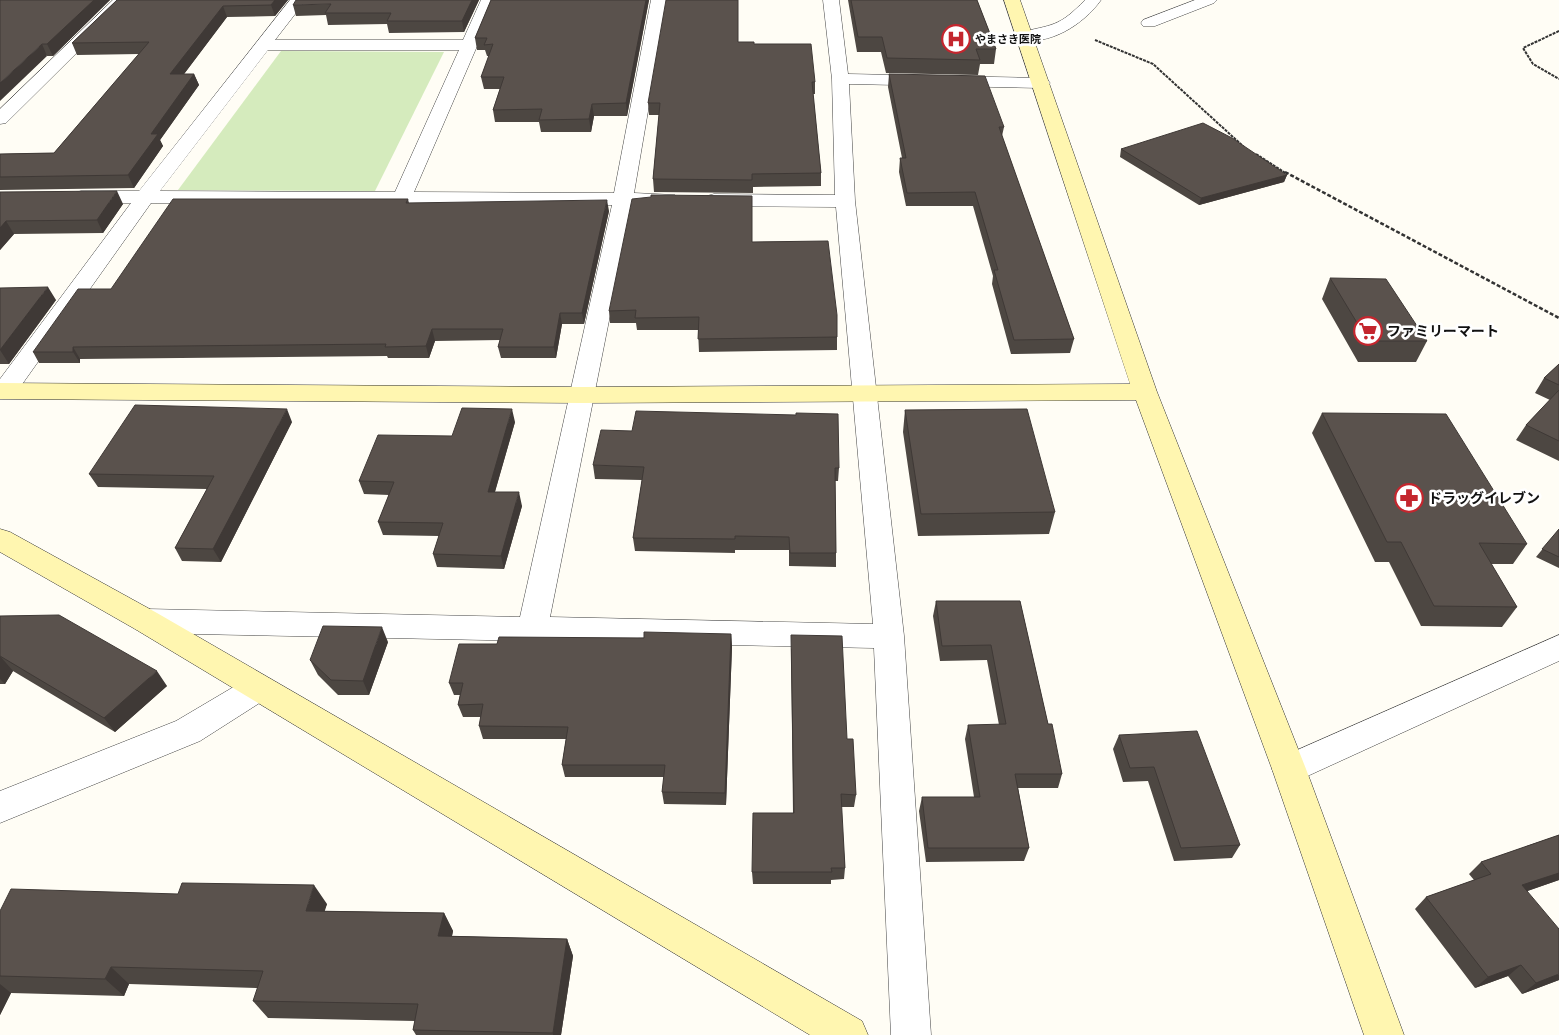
<svg xmlns="http://www.w3.org/2000/svg" width="1559" height="1035" viewBox="0 0 1559 1035" font-family="'Noto Serif','Noto Sans JP',serif">
<style>
.green{fill:#d5ebbd}
.lines{fill:none;stroke-linecap:round;stroke-linejoin:round}
.street-casing{stroke:#444;stroke-width:1}
.secondary-casing{stroke:#333;stroke-width:1}
.path-far1{stroke:#333;stroke-width:2;stroke-dasharray:3 1;stroke-linecap:butt}
.path{stroke:#333;stroke-width:2.5;stroke-dasharray:4 2;stroke-linecap:butt}
.street{fill:#fff;fill-rule:evenodd}
.secondary{fill:#fff6b0;fill-rule:evenodd}
.wall{fill:#4d4742}
.shaded-wall{fill:#3f3936}
.building{fill:#5a524d;stroke:#3f3936}
.labels{text-anchor:middle;stroke-width:5;stroke-linejoin:round;paint-order:stroke}
.far-poi-label{font-size:11px;font-weight:bold;fill:#111;stroke:#fff;text-anchor:start}
.poi-label{font-size:14px;font-weight:bold;fill:#111;stroke:#fff;text-anchor:start}
</style>
<rect width="100%" height="100%" fill="#fffdf5"/>
<path class="green" d="M 281,51 L 444,52 L 375,191 L 178,190 Z"/>
<g class="lines">
<defs>
<path id="street" d="M 113,0 L 130,0 L 6,123 L 0,124 L 0,109 Z
M 290,0 L 306,0 L 275,40 L 463,40 L 481,0 L 497,0 L 414,192 L 614,193 L 651,0 L 667,0 L 634,193 L 675,195 L 678,199 L 675,203 L 632,205 L 550,617 L 873,624 L 836,207 L 714,206 L 707,204 L 704,200 L 707,196 L 714,194 L 835,195 L 832,79 L 823,0 L 839,0 L 848,74 L 1041,78 L 1047,79 L 1050,83 L 1047,87 L 1041,88 L 849,84 L 855,201 L 904,636 L 931,1035 L 891,1035 L 874,648 L 146,633 L 135,629 L 131,621 L 135,613 L 146,609 L 520,617 L 612,205 L 151,203 L 13,397 L 0,398 L 0,379 L 131,203 L 81,203 L 74,201 L 71,197 L 74,193 L 81,191 L 139,191 ZM 268,50 L 459,50 L 395,192 L 160,191 Z
M 1085,0 L 1101,0 C 1084,24 1049,47 1018,39 L 1016,36 L 1018,33 C 1053,24 1058,28 1085,0 Z
M 1195,0 L 1217,0 L 1214,3 L 1155,26 L 1143,26 L 1141,23 L 1143,20 Z
M 1559,635 L 1559,661 L 1301,779 L 1289,784 L 1277,779 L 1272,769 L 1277,759 Z
M 258,675 L 269,679 L 274,688 L 269,697 L 200,741 L 0,823 L 0,791 L 176,721 L 247,679 Z"/>
<path id="secondary" d="M 1004,0 L 1020,0 L 1157,392 L 1306,769 L 1404,1035 L 1364,1035 L 1272,769 L 1136,400 L 581,403 L 0,399 L 0,383 L 581,387 L 1130,384 Z
M 0,529 L 10,532 L 157,613 L 862,1021 L 868,1035 L 810,1035 L 135,629 L 0,552 Z"/>
</defs>
<use href="#street" class="street-casing"/>
<use href="#secondary" class="secondary-casing"/>
<path class="path-far1" d="M 1559,31 L 1523,48 L 1533,64 L 1559,79
M 1095,40 L 1153,64 L 1244,147
M 1256,154 L 1287,174"/>
<path class="path" d="M 1285,172 L 1559,318"/>
<use href="#street" class="street"/>
<use href="#secondary" class="secondary"/>
</g>
<path class="wall" d="M 0,0 L 110,0 L 53,56 L 47,56 Z
M 117,0 L 288,0 L 275,16 L 227,17 L 184,74 L 194,74 L 199,85 L 160,140 L 163,146 L 134,188 L 0,190 L 0,154 L 54,153 L 139,54 L 77,55 L 72,43 Z
M 479,0 L 464,32 L 389,33 L 387,24 L 328,25 L 326,15 L 296,16 L 293,5 Z
M 491,0 L 649,0 L 627,116 L 594,116 L 591,132 L 541,132 L 539,122 L 495,122 L 493,110 L 500,89 L 484,89 L 481,77 L 489,56 L 487,56 L 485,50 L 477,50 L 475,38 Z
M 848,0 L 977,0 L 996,49 L 994,64 L 980,64 L 978,75 L 886,73 L 881,52 L 857,52 Z
M 738,42 L 754,44 L 815,82 L 815,94 L 813,94 L 821,173 L 821,186 L 753,187 L 753,193 L 654,192 L 653,179 L 659,115 L 649,115 L 648,103 Z
M 889,74 L 1004,127 L 1002,136 L 1074,339 L 1070,353 L 1011,354 L 992,284 L 993,276 L 973,206 L 906,206 L 899,172 L 900,158 L 902,158 L 888,87 Z
M 1121,149 L 1287,175 L 1284,182 L 1199,205 L 1120,157 Z
M 0,192 L 123,204 L 103,233 L 14,234 L 0,250 Z
M 408,199 L 409,203 L 609,211 L 584,324 L 562,324 L 556,358 L 501,358 L 498,347 L 500,340 L 435,341 L 429,358 L 388,358 L 387,356 L 80,359 L 80,363 L 39,363 L 33,352 L 111,289 Z
M 752,242 L 837,337 L 837,350 L 699,352 L 698,330 L 637,330 L 636,323 L 610,323 L 609,311 Z
M 1330,278 L 1427,341 L 1416,362 L 1358,362 L 1322,299 Z
M 0,288 L 56,300 L 9,364 L 0,364 Z
M 1559,364 L 1559,461 L 1516,440 L 1526,425 L 1550,400 L 1535,393 L 1544,378 Z
M 905,410 L 1055,512 L 1049,534 L 918,536 L 903,432 Z
M 1322,413 L 1527,544 L 1513,564 L 1491,564 L 1517,607 L 1502,627 L 1421,626 L 1389,562 L 1375,562 L 1312,433 Z
M 292,422 L 221,562 L 182,561 L 175,548 L 207,489 L 98,487 L 89,474 Z
M 515,422 L 495,492 L 522,506 L 504,569 L 437,567 L 433,554 L 439,536 L 383,535 L 378,522 L 389,495 L 364,494 L 359,481 L 452,436 Z
M 593,465 L 839,468 L 838,481 L 835,481 L 836,553 L 836,567 L 789,566 L 789,550 L 735,550 L 735,553 L 635,551 L 633,538 L 642,480 L 595,479 Z
M 1559,529 L 1559,568 L 1536,557 Z
M 936,601 L 1020,601 L 1048,724 L 1062,774 L 1058,788 L 1018,788 L 1029,848 L 1024,861 L 926,862 L 919,811 L 922,797 L 974,797 L 965,739 L 968,725 L 999,725 L 987,660 L 940,661 L 933,616 Z
M 0,616 L 167,686 L 115,732 L 13,671 L 5,684 L 0,684 Z
M 731,634 L 732,647 L 726,805 L 664,804 L 662,792 L 664,777 L 565,777 L 562,765 L 566,739 L 483,739 L 479,726 L 481,717 L 463,717 L 458,705 L 460,695 L 454,695 L 449,683 L 497,644 Z
M 388,642 L 369,695 L 338,695 L 318,675 L 310,660 Z
M 791,648 L 847,739 L 856,795 L 854,807 L 841,807 L 845,868 L 844,879 L 831,880 L 831,884 L 753,884 L 752,872 L 793,813 Z
M 1119,735 L 1240,845 L 1232,858 L 1174,861 L 1148,781 L 1123,782 L 1113,749 Z
M 1559,835 L 1559,880 L 1527,891 L 1559,980 L 1522,994 L 1508,976 L 1475,988 L 1415,909 L 1426,897 L 1474,880 L 1469,874 L 1481,862 Z
M 327,904 L 324,911 L 444,913 L 453,931 L 452,936 L 567,939 L 573,956 L 561,1035 L 416,1035 L 413,1030 L 415,1021 L 268,1018 L 253,1001 L 258,988 L 129,984 L 124,996 L 11,993 L 0,1015 L 0,911 Z"/>
<path class="shaded-wall" d="M 94,0 L 110,0 L 53,56 L 47,44 Z
M 275,0 L 288,0 L 275,16 L 271,5 Z
M 472,0 L 479,0 L 464,32 L 462,21 Z
M 646,0 L 649,0 L 627,116 L 626,103 Z
M 223,6 L 227,17 L 175,86 L 170,74 Z
M 42,44 L 47,56 L 0,101 L 0,83 Z
M 194,74 L 199,85 L 160,140 L 163,146 L 134,188 L 128,175 L 151,134 Z
M 592,104 L 594,116 L 591,132 L 589,119 Z
M 1287,175 L 1284,182 L 1199,205 L 1201,198 Z
M 117,191 L 123,204 L 103,233 L 97,220 Z
M 607,200 L 609,211 L 584,324 L 582,313 Z
M 6,221 L 14,234 L 0,250 L 0,228 Z
M 48,287 L 56,300 L 9,364 L 0,350 Z
M 560,313 L 562,324 L 556,358 L 554,347 Z
M 432,329 L 435,341 L 429,358 L 426,346 Z
M 73,347 L 80,359 L 80,363 L 73,352 Z
M 287,409 L 292,422 L 221,562 L 213,549 Z
M 512,409 L 515,422 L 491,505 L 488,492 Z
M 519,492 L 522,506 L 504,569 L 501,556 Z
M 382,627 L 388,642 L 369,695 L 363,681 Z
M 731,634 L 732,647 L 726,805 L 725,793 Z
M 0,656 L 13,671 L 5,684 L 0,679 Z
M 157,671 L 167,686 L 115,732 L 104,718 Z
M 1559,873 L 1559,880 L 1510,897 L 1522,885 Z
M 314,885 L 327,904 L 319,929 L 306,911 Z
M 444,913 L 453,931 L 448,954 L 438,936 Z
M 567,939 L 573,956 L 561,1035 L 553,1035 L 553,1033 Z
M 1521,965 L 1508,976 L 1475,988 L 1488,977 Z
M 111,967 L 129,984 L 124,996 L 105,979 Z
M 1559,974 L 1559,980 L 1522,994 L 1536,983 Z
M 0,984 L 11,993 L 0,1015 Z"/>
<path class="building" d="M 0,0 L 94,0 L 47,44 L 42,44 L 0,83 Z
M 117,0 L 275,0 L 271,5 L 223,6 L 170,74 L 194,74 L 151,134 L 158,134 L 128,175 L 0,177 L 0,154 L 54,153 L 149,42 L 72,43 Z
M 296,0 L 472,0 L 462,21 L 387,21 L 391,13 L 325,13 L 331,4 L 293,5 Z
M 491,0 L 646,0 L 626,103 L 592,104 L 589,119 L 539,120 L 542,109 L 493,110 L 504,77 L 481,77 L 493,44 L 484,45 L 487,38 L 475,38 Z
M 666,0 L 738,0 L 738,42 L 754,42 L 754,44 L 811,44 L 815,82 L 812,82 L 821,173 L 752,174 L 752,180 L 653,179 L 660,103 L 648,103 Z
M 851,0 L 977,0 L 996,49 L 976,49 L 980,60 L 887,58 L 882,37 L 858,37 Z
M 889,74 L 985,76 L 1004,127 L 999,127 L 1074,339 L 1014,340 L 994,270 L 998,270 L 975,192 L 907,193 L 900,158 L 906,158 Z
M 1203,123 L 1232,138 L 1287,175 L 1201,198 L 1121,149 Z
M 117,191 L 97,220 L 6,221 L 0,228 L 0,192 Z
M 651,195 L 752,196 L 752,242 L 828,241 L 837,315 L 837,337 L 698,339 L 699,317 L 635,318 L 636,310 L 609,311 L 632,199 L 651,197 Z
M 173,199 L 408,199 L 406,203 L 607,200 L 582,313 L 560,313 L 554,347 L 498,347 L 503,329 L 432,329 L 426,346 L 385,347 L 386,344 L 73,347 L 73,352 L 33,352 L 78,289 L 111,289 Z
M 1330,278 L 1386,279 L 1427,341 L 1368,341 Z
M 48,287 L 0,350 L 0,288 Z
M 1559,364 L 1559,385 L 1544,378 Z
M 1559,390 L 1559,441 L 1526,425 Z
M 135,405 L 287,409 L 213,549 L 175,548 L 214,476 L 89,474 Z
M 462,408 L 512,409 L 488,492 L 519,492 L 501,556 L 433,554 L 443,523 L 378,522 L 394,482 L 359,481 L 378,435 L 452,436 Z
M 1027,409 L 1055,512 L 921,514 L 905,410 Z
M 636,411 L 796,415 L 796,413 L 838,414 L 839,468 L 835,468 L 836,553 L 790,553 L 789,537 L 735,536 L 735,539 L 633,538 L 644,467 L 593,465 L 601,430 L 632,431 Z
M 1322,413 L 1446,414 L 1527,544 L 1479,543 L 1517,607 L 1434,606 L 1401,542 L 1387,542 Z
M 1559,529 L 1559,557 L 1542,549 Z
M 936,601 L 1020,601 L 1048,724 L 1052,724 L 1062,774 L 1015,774 L 1029,848 L 928,848 L 922,797 L 980,797 L 968,725 L 1006,724 L 991,645 L 942,646 Z
M 59,615 L 157,671 L 104,718 L 0,656 L 0,616 Z
M 323,626 L 382,627 L 363,681 L 331,680 L 310,660 Z
M 644,632 L 731,634 L 725,793 L 662,792 L 665,765 L 562,765 L 568,727 L 479,726 L 483,704 L 458,705 L 463,683 L 449,683 L 459,644 L 497,644 L 499,637 L 644,638 Z
M 791,635 L 842,636 L 847,739 L 853,739 L 856,795 L 841,794 L 845,868 L 831,868 L 832,872 L 752,872 L 753,813 L 794,813 Z
M 1197,731 L 1240,845 L 1181,848 L 1154,767 L 1130,768 L 1119,735 Z
M 1559,835 L 1559,873 L 1522,885 L 1559,929 L 1559,974 L 1536,983 L 1521,965 L 1488,977 L 1426,897 L 1491,874 L 1481,862 Z
M 182,883 L 314,885 L 306,911 L 444,913 L 438,936 L 567,939 L 553,1033 L 413,1030 L 418,1004 L 253,1001 L 263,971 L 111,967 L 105,979 L 0,976 L 0,911 L 11,889 L 178,894 Z"/>
<defs>
<symbol id="hospital-ring" viewBox="-11 -11 22 22"><circle r="9.5" fill="#fff" stroke="#c4262e" stroke-width="1.5"/><path d="M-5-5h3v3.5h4V-5h3V5h-3V1.5h-4V5h-3Z" fill="#c4262e"/></symbol>
<symbol id="supermarket-ring" viewBox="-11 -11 22 22"><circle r="9.5" fill="#fff" stroke="#c4262e" stroke-width="1.5"/><path d="M-6-5.5h2.5l.6 2H6L4.5 2H-2.5L-4.4-4H-6ZM-1.5 3.2a1.3 1.3 0 1 0 .1 0ZM3 3.2a1.3 1.3 0 1 0 .1 0Z" fill="#c4262e"/></symbol>
<symbol id="pharmacy-ring" viewBox="-11 -11 22 22"><circle r="9.5" fill="#fff" stroke="#c4262e" stroke-width="1.5"/><path d="M-2-6h4v4h4v4h-4v4h-4v-4h-4v-4h4Z" fill="#c4262e"/></symbol>
</defs>
<g fill-rule="evenodd">
<use href="#hospital-ring" x="940" y="23" width="32" height="32"/>
<use href="#supermarket-ring" x="1352" y="315" width="32" height="32"/>
<use href="#pharmacy-ring" x="1393" y="482" width="32" height="32"/>
</g>
<g class="labels">
<g class="far-poi-label">
<text x="975" y="43">やまさき医院</text>
</g>
<g class="poi-label">
<text x="1387" y="336">ファミリーマート</text>
<text x="1428" y="503">ドラッグイレブン</text>
</g>
</g>
</svg>
